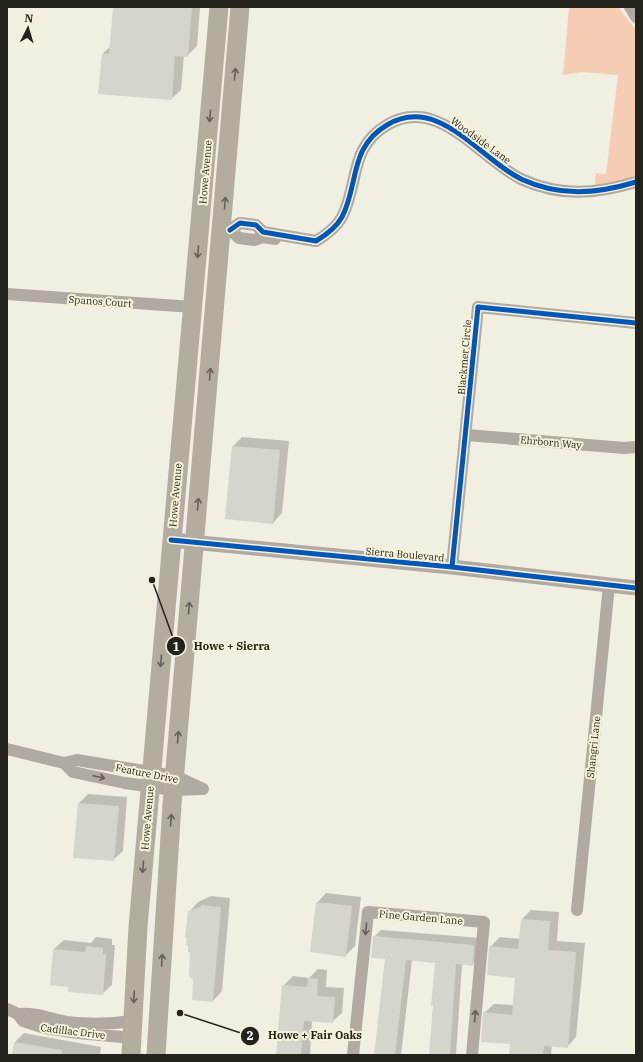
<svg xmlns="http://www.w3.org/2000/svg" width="643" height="1062" viewBox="0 0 643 1062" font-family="'IBM Plex Serif',serif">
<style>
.green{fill:#f6cdb4}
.shadow{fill:#0003}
.building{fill:#d6d5cc}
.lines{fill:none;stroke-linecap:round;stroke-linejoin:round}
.minor{stroke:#b0aaa0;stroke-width:12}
.tertiary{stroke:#b0aaa0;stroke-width:15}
.primary{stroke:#b3ada0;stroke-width:19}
.cycleway-casing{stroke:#f7f2dc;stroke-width:8}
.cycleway{stroke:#0057b8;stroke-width:5}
.oneway{stroke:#646156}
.oneway2{stroke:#635f56}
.labels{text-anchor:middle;stroke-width:4;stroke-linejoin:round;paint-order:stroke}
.street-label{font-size:10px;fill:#24221a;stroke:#f7f2dc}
.leader{fill:none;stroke:#24221a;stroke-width:1.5}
.callout-dot{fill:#24221a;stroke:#f7f2dc;stroke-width:1.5}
.mark-label{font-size:12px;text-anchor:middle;font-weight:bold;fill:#fff}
.callout-label{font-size:11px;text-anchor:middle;font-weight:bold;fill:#24221a;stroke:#f7f2dc;stroke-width:4;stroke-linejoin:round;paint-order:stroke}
</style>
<rect width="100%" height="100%" fill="#f1eee2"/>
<path class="green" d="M 569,7 L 618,7 L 636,30 L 636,175 L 628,179 L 597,185 L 595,183 L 596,173 L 606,174 L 618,75 L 581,72 L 563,75 Z"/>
<path class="shadow" d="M 114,7 L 200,7 L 197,46 L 187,56 L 184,55 L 181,90 L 171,99 L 102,54 L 111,46 Z
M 242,437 L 289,441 L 282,513 L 273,523 L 233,446 Z
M 88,794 L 127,797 L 123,851 L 113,860 L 74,857 L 79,803 Z
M 326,893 L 361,897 L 355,946 L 346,955 L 317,903 Z
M 211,896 L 230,898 L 222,991 L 213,1001 L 194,980 L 189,912 L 198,902 Z
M 531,910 L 559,912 L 557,941 L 585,943 L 576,1037 L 567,1047 L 552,1045 L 551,1055 L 510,1055 L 511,1043 L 484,1013 L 494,1004 L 514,1005 L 516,977 L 490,947 L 500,937 L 520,939 L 522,919 Z
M 381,930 L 481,938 L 479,958 L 472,965 L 462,964 L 456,1055 L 430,1055 L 436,962 L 412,960 L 401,1055 L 375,1055 L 386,958 L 374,937 Z
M 96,937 L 112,939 L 112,945 L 115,945 L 112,985 L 102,994 L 69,986 L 54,949 L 64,940 L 91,943 Z
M 318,969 L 327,970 L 326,987 L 344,988 L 342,1013 L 332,1022 L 312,1021 L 310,1055 L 278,1055 L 283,986 L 293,976 L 309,978 Z
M 24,1033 L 101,1047 L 100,1055 L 13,1055 L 15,1042 Z"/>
<path class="building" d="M 113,7 L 192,7 L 188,57 L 175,56 L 172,100 L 98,94 L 102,53 L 109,54 Z
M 232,446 L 280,450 L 273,524 L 225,519 Z
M 78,803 L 119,806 L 114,861 L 73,858 Z
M 316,902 L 352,906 L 346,957 L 310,952 Z
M 201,905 L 221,907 L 213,1002 L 192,1000 L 193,980 L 189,976 L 190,952 L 188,952 L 188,945 L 186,945 L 187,938 L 185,937 L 188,911 L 201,907 Z
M 521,919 L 550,921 L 548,950 L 576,952 L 568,1048 L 544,1046 L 543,1055 L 509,1055 L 510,1044 L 481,1042 L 483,1012 L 512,1015 L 515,978 L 487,975 L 489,946 L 518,949 Z
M 373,936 L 474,945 L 473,966 L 456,964 L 450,1055 L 429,1055 L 433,1006 L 431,1006 L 435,963 L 406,960 L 395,1055 L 374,1055 L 385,959 L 371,958 Z
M 86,946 L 103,948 L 103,954 L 106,954 L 103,995 L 68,992 L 68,987 L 50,985 L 53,949 L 85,952 Z
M 308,978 L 318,979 L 317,996 L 335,997 L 333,1023 L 304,1021 L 301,1055 L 276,1055 L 282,985 L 307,987 Z
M 14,1042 L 62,1050 L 61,1055 L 12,1055 Z"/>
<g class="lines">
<path class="minor" d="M 630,7 L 636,17
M 223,229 L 230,230 L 239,238 L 254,240 L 263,237 L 275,239
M 230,230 L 240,223 L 256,225 L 263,232 L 316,241 C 326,235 336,228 342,217 C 359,184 349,147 387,125 C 438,94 480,159 521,179 C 560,197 596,194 636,182
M 7,294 L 193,307
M 467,435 L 624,448 L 636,447
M 452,567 L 478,307 L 636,323
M 7,749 L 64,763 L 77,760 L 175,776 L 203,789
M 64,763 L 73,772 L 125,783 L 174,790 L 201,789
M 577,910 L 609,585
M 7,1009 L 18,1014 L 23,1021 L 45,1028 L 78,1033 L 132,1038
M 18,1014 C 35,1012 51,1019 67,1022 C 90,1025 111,1024 133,1021
M 353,1055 L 368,912 L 484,922 L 472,1055"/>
<path class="tertiary" d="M 171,540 L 452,567 L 636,588"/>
<path class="primary" d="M 131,1055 L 138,927 L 219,7
M 156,1055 L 172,805 L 240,7"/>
<defs>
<path id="cycleway" d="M 230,230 L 240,223 L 256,225 L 263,232 L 316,241 C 326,235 336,228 342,217 C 359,184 349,147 387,125 C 438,94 480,159 521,179 C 560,197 596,194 636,182
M 171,540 L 452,567 L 636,588
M 452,567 L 478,307 L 636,323"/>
</defs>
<use href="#cycleway" class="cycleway-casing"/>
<use href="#cycleway" class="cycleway"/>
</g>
<defs><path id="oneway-shaft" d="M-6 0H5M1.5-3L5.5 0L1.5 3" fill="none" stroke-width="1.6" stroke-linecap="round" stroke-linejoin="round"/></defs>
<g class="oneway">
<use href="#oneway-shaft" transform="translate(235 74) rotate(-85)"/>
<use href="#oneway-shaft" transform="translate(210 116) rotate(95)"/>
<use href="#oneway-shaft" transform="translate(225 203) rotate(-85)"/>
<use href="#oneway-shaft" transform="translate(198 252) rotate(95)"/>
<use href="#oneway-shaft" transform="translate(210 374) rotate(-85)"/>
<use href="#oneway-shaft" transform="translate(198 504) rotate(-85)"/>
<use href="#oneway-shaft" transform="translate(189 608) rotate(-85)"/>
<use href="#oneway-shaft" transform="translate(161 661) rotate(95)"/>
<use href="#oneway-shaft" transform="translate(178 737) rotate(-85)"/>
<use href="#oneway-shaft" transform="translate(171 820) rotate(-86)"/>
<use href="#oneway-shaft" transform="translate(143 867) rotate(95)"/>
<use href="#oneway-shaft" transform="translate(162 960) rotate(-86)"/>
<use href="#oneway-shaft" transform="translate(134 997) rotate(93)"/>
</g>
<g class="oneway2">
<use href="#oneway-shaft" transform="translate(99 777) rotate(12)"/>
<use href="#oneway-shaft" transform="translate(366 929) rotate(96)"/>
<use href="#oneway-shaft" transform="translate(475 1016) rotate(-85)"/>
</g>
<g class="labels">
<g class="street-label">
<text transform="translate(481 140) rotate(36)" y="4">Woodside Lane</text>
<text transform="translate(205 172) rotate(-85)" y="4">Howe Avenue</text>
<text transform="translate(100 301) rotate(4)" y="4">Spanos Court</text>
<text transform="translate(464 357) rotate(-85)" y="4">Blackmer Circle</text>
<text transform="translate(551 442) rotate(5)" y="4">Ehrborn Way</text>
<text transform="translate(175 495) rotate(-85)" y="4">Howe Avenue</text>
<text transform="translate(405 554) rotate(5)" y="4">Sierra Boulevard</text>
<text transform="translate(593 747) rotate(-84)" y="4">Shangri Lane</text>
<text transform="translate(147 773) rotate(11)" y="4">Feature Drive</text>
<text transform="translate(147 818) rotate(-85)" y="4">Howe Avenue</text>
<text transform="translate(421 917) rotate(5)" y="4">Pine Garden Lane</text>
<text transform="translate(73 1031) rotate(7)" y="4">Cadillac Drive</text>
</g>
</g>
<path class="leader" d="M152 580L176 646M180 1013L250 1036"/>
<g class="callout-dot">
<circle cx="152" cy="580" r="4"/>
<circle cx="180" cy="1013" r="4"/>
<circle cx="176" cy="646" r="10"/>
<circle cx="250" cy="1036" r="10"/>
</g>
<g class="mark-label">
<text x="176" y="651">1</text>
<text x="250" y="1040">2</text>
</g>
<g class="callout-label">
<text x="232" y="650">Howe + Sierra</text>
<text x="315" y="1039">Howe + Fair Oaks</text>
</g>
<rect width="643" height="1062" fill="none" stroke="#24221a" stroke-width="16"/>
<g transform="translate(28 28) rotate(5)" stroke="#f7f2dc" stroke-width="3" paint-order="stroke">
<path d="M0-3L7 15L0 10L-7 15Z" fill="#24221a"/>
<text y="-6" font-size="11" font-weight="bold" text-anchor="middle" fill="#24221a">N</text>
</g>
</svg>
